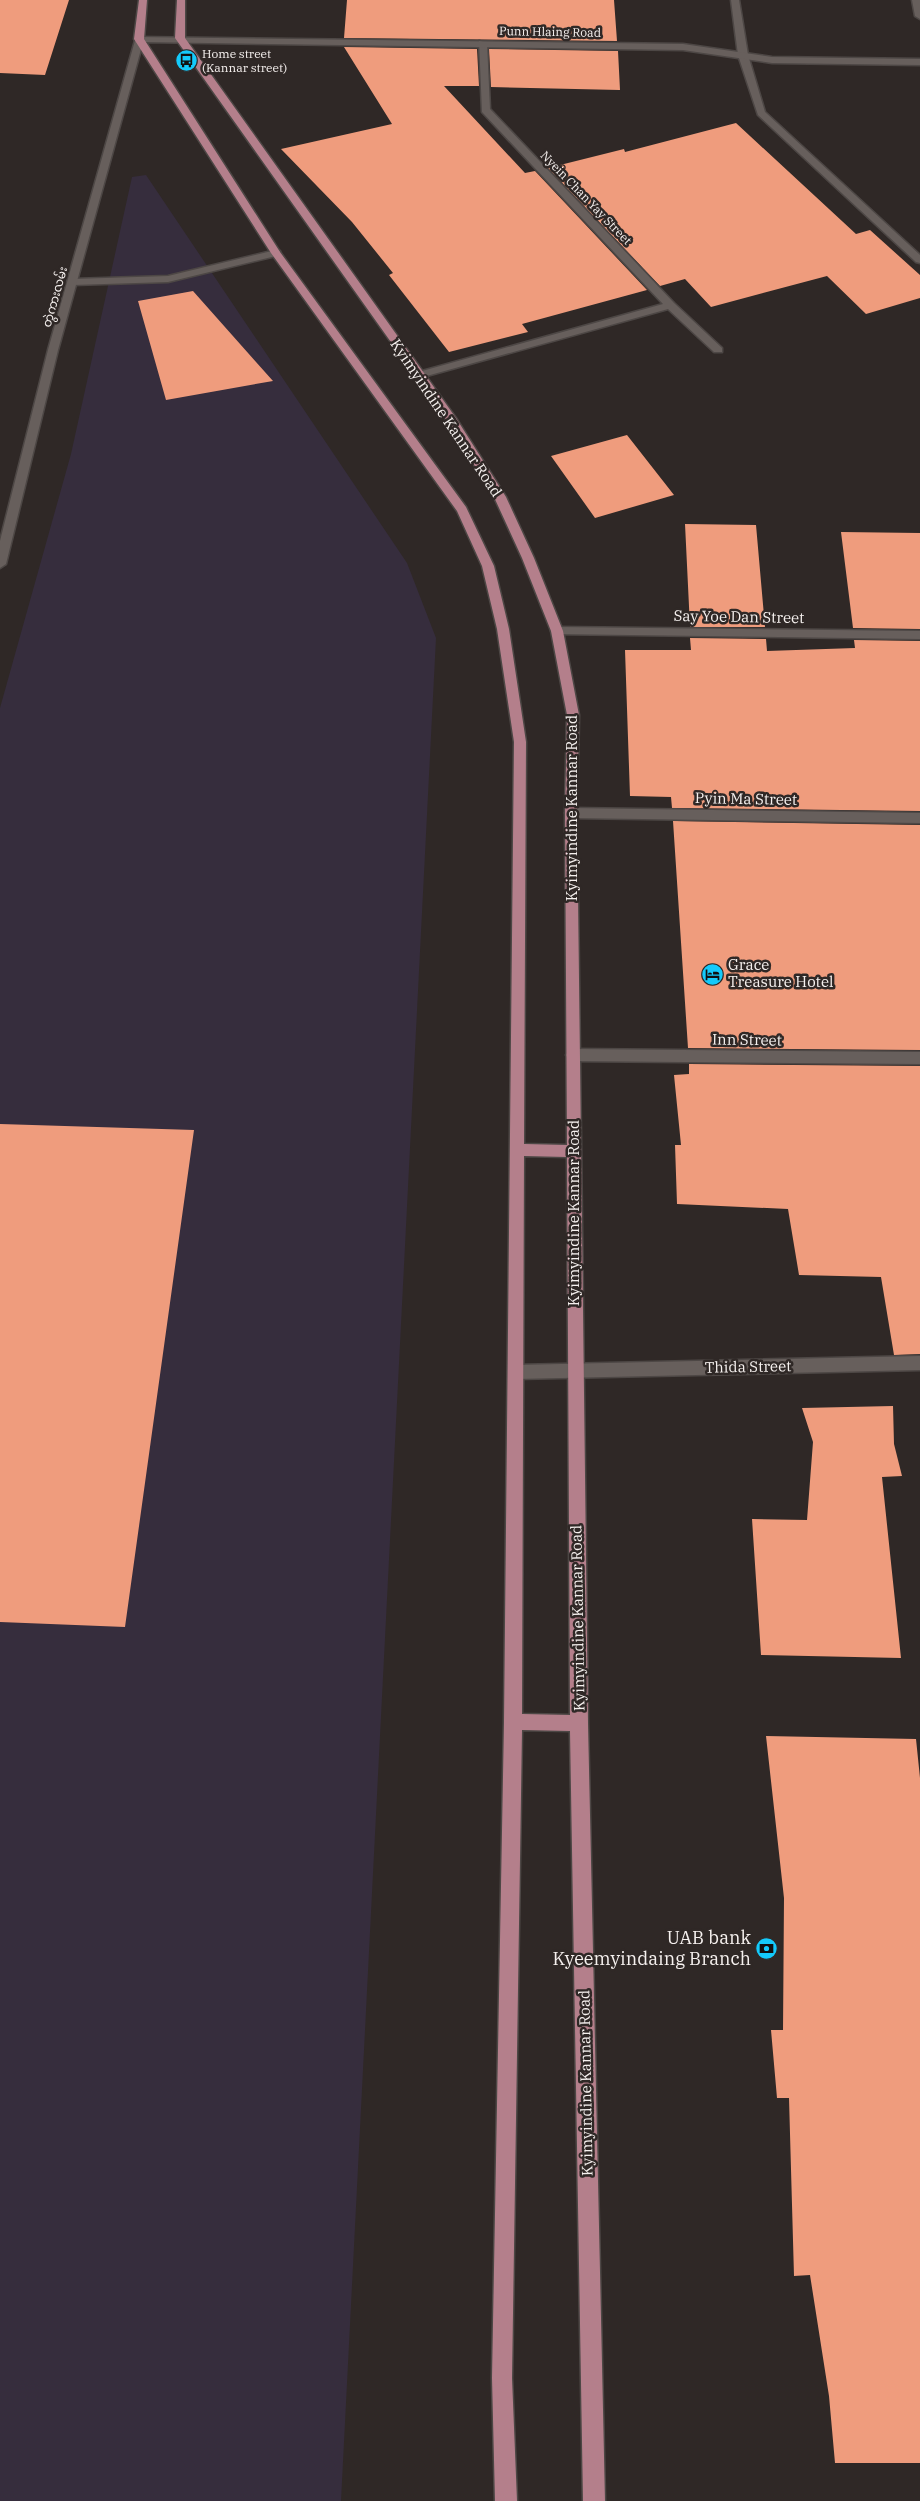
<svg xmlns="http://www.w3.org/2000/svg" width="920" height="2501" viewBox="0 0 920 2501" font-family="'IBM Plex Serif','Noto Sans Myanmar',serif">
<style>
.commercial{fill:#362d3d}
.building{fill:#ef9c7d}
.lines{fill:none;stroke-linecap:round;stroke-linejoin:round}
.lane-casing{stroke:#4d4745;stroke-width:3}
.street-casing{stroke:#4d4745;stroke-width:3}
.secondary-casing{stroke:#4d4745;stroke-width:3}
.primary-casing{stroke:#4d4745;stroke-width:3}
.lane{fill:#675f5c;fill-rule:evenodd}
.street{fill:#675f5c;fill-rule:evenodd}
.secondary{fill:#675f5c;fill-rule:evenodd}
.primary{fill:#b47f8b;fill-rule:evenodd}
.labels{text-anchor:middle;stroke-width:5;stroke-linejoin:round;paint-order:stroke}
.far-street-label{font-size:12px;fill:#f6f1ef;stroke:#2f2826}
.far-poi-label{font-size:12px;fill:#f6f1ef;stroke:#2f2826;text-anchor:start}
.street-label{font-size:15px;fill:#f6f1ef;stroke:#2f2826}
.poi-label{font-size:15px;fill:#f6f1ef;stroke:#2f2826;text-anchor:start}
.near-poi-label{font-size:18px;fill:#f6f1ef;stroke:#2f2826;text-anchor:end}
</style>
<rect width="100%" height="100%" fill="#2f2826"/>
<path class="commercial" d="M 146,175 L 407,563 L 436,638 L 341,2501 L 0,2501 L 0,708 L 71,454 L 132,177 Z"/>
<path class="building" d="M 0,0 L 69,0 L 45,75 L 0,73 Z
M 347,0 L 614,0 L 617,41 L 344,38 Z
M 344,47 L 477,49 L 479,86 L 444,86 L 525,173 L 535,171 L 647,290 L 522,324 L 528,332 L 449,352 L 389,275 L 393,273 L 352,222 L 281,149 L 392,124 Z
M 489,49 L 618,51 L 620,90 L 491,87 Z
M 736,123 L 856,234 L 870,230 L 920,275 L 920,298 L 866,314 L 827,276 L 711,307 L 685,279 L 660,286 L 548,168 L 624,149 L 625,152 Z
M 193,291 L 273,381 L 166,400 L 138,301 Z
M 627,435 L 674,495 L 595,518 L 551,456 Z
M 685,524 L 756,525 L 765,627 L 690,627 Z
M 841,532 L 920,533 L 920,629 L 853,628 Z
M 690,638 L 766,639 L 767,651 L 855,648 L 854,640 L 920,641 L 920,811 L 672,808 L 671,797 L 630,796 L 625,650 L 691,650 Z
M 673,821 L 920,825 L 920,1050 L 688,1048 Z
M 689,1064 L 920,1066 L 920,1354 L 894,1355 L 881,1277 L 799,1275 L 788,1209 L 677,1204 L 675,1145 L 681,1145 L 674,1075 L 689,1074 Z
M 0,1124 L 194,1130 L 125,1627 L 0,1622 Z
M 893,1406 L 894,1444 L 902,1476 L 882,1477 L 901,1658 L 761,1655 L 752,1519 L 807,1520 L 813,1442 L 802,1408 Z
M 766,1736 L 916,1739 L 920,1778 L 920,2463 L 835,2463 L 829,2396 L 810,2275 L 794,2276 L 789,2098 L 777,2098 L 771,2030 L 783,2030 L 784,1898 Z"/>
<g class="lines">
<defs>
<path id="lane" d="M 276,250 L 280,251 L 280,255 L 168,282 L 73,285 L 68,282 L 73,279 L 168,276 Z"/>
<path id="street" d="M 731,0 L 739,0 L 748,55 L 765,112 L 920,255 L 920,263 L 916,262 L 758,115 L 738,55 Z
M 912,0 L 920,0 L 920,19 L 915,16 Z
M 479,41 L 487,43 L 490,109 L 674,303 L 722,348 L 722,352 L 714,352 L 668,309 L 423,377 L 415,377 L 415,373 L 663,304 L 482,112 Z
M 557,627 L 920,631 L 920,639 L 553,634 L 551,631 L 553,628 Z
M 571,808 L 920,813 L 920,823 L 571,818 L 565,813 Z
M 573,1049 L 920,1052 L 920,1064 L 573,1061 L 568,1059 L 566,1055 L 568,1051 Z
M 920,1356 L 920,1370 L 516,1379 L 510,1377 L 508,1372 L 510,1367 L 516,1365 Z"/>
<path id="secondary" d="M 136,37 L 683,44 L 772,57 L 920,59 L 920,65 L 772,63 L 683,50 L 143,42 L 58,350 L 6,564 L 0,568 L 0,541 L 48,350 Z"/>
<path id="primary" d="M 139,0 L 147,0 L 144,39 L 280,252 L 466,507 L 494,566 L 509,629 L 526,742 L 524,1144 L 567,1145 L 565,813 L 567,715 L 551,631 L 522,558 L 494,497 L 447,421 L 175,38 L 177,0 L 185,0 L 185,38 L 456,418 L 506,497 L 534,558 L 563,631 L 579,715 L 577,813 L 588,1723 L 605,2501 L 583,2501 L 570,1731 L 522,1730 L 512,2378 L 517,2501 L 495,2501 L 492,2378 L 504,1722 L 514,742 L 497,629 L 482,566 L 457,511 L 271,253 L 134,39 ZM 524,1156 L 567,1157 L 570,1715 L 522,1714 Z"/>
</defs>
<use href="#lane" class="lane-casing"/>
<use href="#street" class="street-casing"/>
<use href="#secondary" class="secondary-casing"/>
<use href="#primary" class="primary-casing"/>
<use href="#lane" class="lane"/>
<use href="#street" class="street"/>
<use href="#secondary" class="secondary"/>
<use href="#primary" class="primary"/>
</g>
<defs>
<symbol id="bus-disc" viewBox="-11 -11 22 22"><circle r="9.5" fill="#14cafb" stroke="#2f2826"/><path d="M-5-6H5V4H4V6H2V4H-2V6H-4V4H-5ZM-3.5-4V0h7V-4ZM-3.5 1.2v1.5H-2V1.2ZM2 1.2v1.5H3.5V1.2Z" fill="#111"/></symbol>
<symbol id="hotel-disc" viewBox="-11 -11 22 22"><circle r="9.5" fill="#14cafb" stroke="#2f2826"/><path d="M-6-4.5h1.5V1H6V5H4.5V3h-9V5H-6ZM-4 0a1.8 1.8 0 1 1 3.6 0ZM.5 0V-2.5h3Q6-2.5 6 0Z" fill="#111"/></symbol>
<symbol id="bank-disc" viewBox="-11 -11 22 22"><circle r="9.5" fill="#14cafb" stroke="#2f2826"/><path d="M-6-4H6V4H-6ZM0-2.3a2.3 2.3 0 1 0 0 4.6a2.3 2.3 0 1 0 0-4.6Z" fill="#111"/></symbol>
</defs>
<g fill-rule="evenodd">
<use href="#bus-disc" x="174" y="48" width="25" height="25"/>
<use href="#hotel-disc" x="700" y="962" width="25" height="25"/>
<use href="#bank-disc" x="754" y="1936" width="25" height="25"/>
</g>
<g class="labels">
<g class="far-street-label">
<text transform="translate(550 32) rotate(1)" y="4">Punn Hlaing Road</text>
<text transform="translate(586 198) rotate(46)" y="4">Nyein Chan Yay Street</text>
<text transform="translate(55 297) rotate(-74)" y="4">တွဲကားလမ်း</text>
</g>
<g class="far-poi-label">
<text x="202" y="58">Home street<tspan x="202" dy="14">(Kannar street)</tspan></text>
</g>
<g class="street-label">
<text transform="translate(446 418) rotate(56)" y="5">Kyimyindine Kannar Road</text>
<text transform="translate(739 617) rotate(1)" y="5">Say Yoe Dan Street</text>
<text transform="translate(746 799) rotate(1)" y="5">Pyin Ma Street</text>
<text transform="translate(572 808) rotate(-90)" y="5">Kyimyindine Kannar Road</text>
<text transform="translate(747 1040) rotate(1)" y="5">Inn Street</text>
<text transform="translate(574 1213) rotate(-90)" y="5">Kyimyindine Kannar Road</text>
<text transform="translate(748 1367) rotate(-1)" y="5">Thida Street</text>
<text transform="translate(578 1618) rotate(-91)" y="5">Kyimyindine Kannar Road</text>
<text transform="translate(586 2083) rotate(-91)" y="5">Kyimyindine Kannar Road</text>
</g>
<g class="poi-label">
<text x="728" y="970">Grace<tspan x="728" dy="17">Treasure Hotel</tspan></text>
</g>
<g class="near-poi-label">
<text x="751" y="1944">UAB bank<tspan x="751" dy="21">Kyeemyindaing Branch</tspan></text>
</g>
</g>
</svg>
